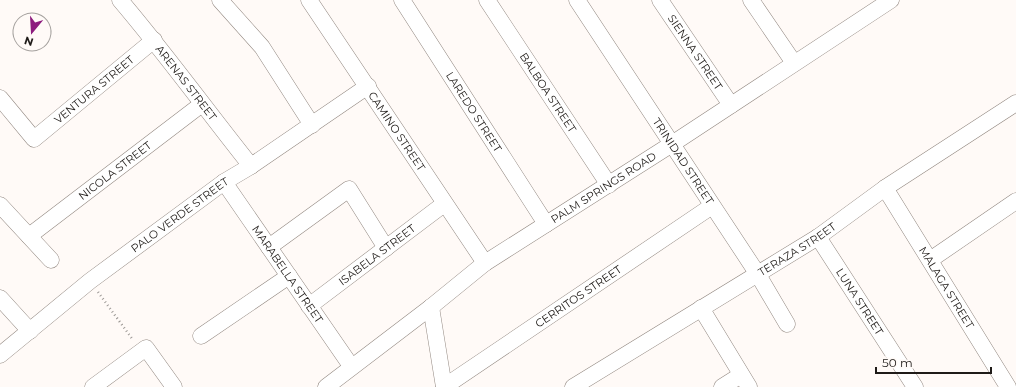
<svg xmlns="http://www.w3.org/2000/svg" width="1016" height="387" viewBox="0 0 1016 387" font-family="Montserrat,sans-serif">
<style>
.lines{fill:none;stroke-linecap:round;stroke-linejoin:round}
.street-casing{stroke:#928881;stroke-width:17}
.path{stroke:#9c9895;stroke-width:2.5;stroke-dasharray:1 3;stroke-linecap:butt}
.street{stroke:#fff;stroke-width:16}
.labels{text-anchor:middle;stroke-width:3.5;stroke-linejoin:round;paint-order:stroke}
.street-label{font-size:11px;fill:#1f1b18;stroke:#fffaf7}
</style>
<rect width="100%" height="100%" fill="#fffaf7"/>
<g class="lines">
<defs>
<g id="street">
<path id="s1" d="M 120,0 C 166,54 207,111 251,166"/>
<path d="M 220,0 L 262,47 L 312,125"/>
<path id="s2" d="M 309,0 L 485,263"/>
<path id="s3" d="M 402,0 L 546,224"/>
<path id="s4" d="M 487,0 L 609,185"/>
<path id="s5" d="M 577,0 L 757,273 L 787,324"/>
<path id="s6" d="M 660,0 L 731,105"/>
<path d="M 751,0 L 794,63"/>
<path id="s7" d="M 0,98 L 34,139 L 154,40"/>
<path id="s8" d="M 224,182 L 351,366"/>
<path id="s9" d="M 885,188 L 1008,387"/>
<path d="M 0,205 L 51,260"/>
<path id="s10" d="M 29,236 L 202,104"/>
<path id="s11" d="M 818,237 L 915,387"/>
<path d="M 269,247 L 349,189 L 386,248"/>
<path d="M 930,260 L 1016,201"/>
<path d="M 0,298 L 30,331"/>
<path id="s12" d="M 309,306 L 444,204"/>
<path d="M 431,307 L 444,387"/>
<path d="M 701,308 L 749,387"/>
<path d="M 201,336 L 289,276"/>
<path id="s13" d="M 0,355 L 90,281 L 224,182 L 251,166 L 368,86"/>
<path d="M 93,387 L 146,348 L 174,387"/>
<path id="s14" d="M 326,387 L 431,307 L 485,263 L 672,144 L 891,0"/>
<path id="s15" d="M 444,387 L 712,206"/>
<path id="s16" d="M 573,387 L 818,237 L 885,188 L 1016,103"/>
<path d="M 722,387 L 741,375"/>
</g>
</defs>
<use href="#street" class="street-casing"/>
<path class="path" d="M 98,292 L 133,340"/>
<use href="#street" class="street"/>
</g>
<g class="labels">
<g class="street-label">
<text dy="4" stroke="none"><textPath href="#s6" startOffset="63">SIENNA STREET</textPath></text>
<text dy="4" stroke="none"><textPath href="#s1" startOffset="106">ARENAS STREET</textPath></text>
<text dy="4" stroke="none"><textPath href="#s7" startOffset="131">VENTURA STREET</textPath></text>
<text dy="4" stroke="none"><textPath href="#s4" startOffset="111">BALBOA STREET</textPath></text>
<text dy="4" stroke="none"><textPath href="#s3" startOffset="133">LAREDO STREET</textPath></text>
<text dy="4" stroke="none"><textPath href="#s2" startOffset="158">CAMINO STREET</textPath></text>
<text dy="4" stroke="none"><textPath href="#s5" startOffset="193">TRINIDAD STREET</textPath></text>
<text dy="4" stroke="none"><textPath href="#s10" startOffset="108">NICOLA STREET</textPath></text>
<text dy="4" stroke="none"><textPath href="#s14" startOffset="342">PALM SPRINGS ROAD</textPath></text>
<text dy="4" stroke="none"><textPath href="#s13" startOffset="228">PALO VERDE STREET</textPath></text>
<text dy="4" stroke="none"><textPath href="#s16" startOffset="263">TERAZA STREET</textPath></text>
<text dy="4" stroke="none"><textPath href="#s12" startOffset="85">ISABELA STREET</textPath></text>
<text dy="4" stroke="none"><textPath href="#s8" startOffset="112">MARABELLA STREET</textPath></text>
<text dy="4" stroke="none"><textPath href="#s9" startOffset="117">MALAGA STREET</textPath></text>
<text dy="4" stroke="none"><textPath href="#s15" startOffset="162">CERRITOS STREET</textPath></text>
<text dy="4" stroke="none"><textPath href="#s11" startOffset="77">LUNA STREET</textPath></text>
</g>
</g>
<g transform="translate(32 32) rotate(198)"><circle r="19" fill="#fffaf7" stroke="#a5a19e"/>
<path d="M0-3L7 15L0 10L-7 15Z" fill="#8d1c7e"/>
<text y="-6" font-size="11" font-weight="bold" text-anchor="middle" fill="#1f1b18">N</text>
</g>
<path d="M876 367v6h115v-6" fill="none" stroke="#1f1b18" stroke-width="2"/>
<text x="882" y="367" font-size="12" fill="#1f1b18" stroke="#fffaf7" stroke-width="3" paint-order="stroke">50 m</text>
</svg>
